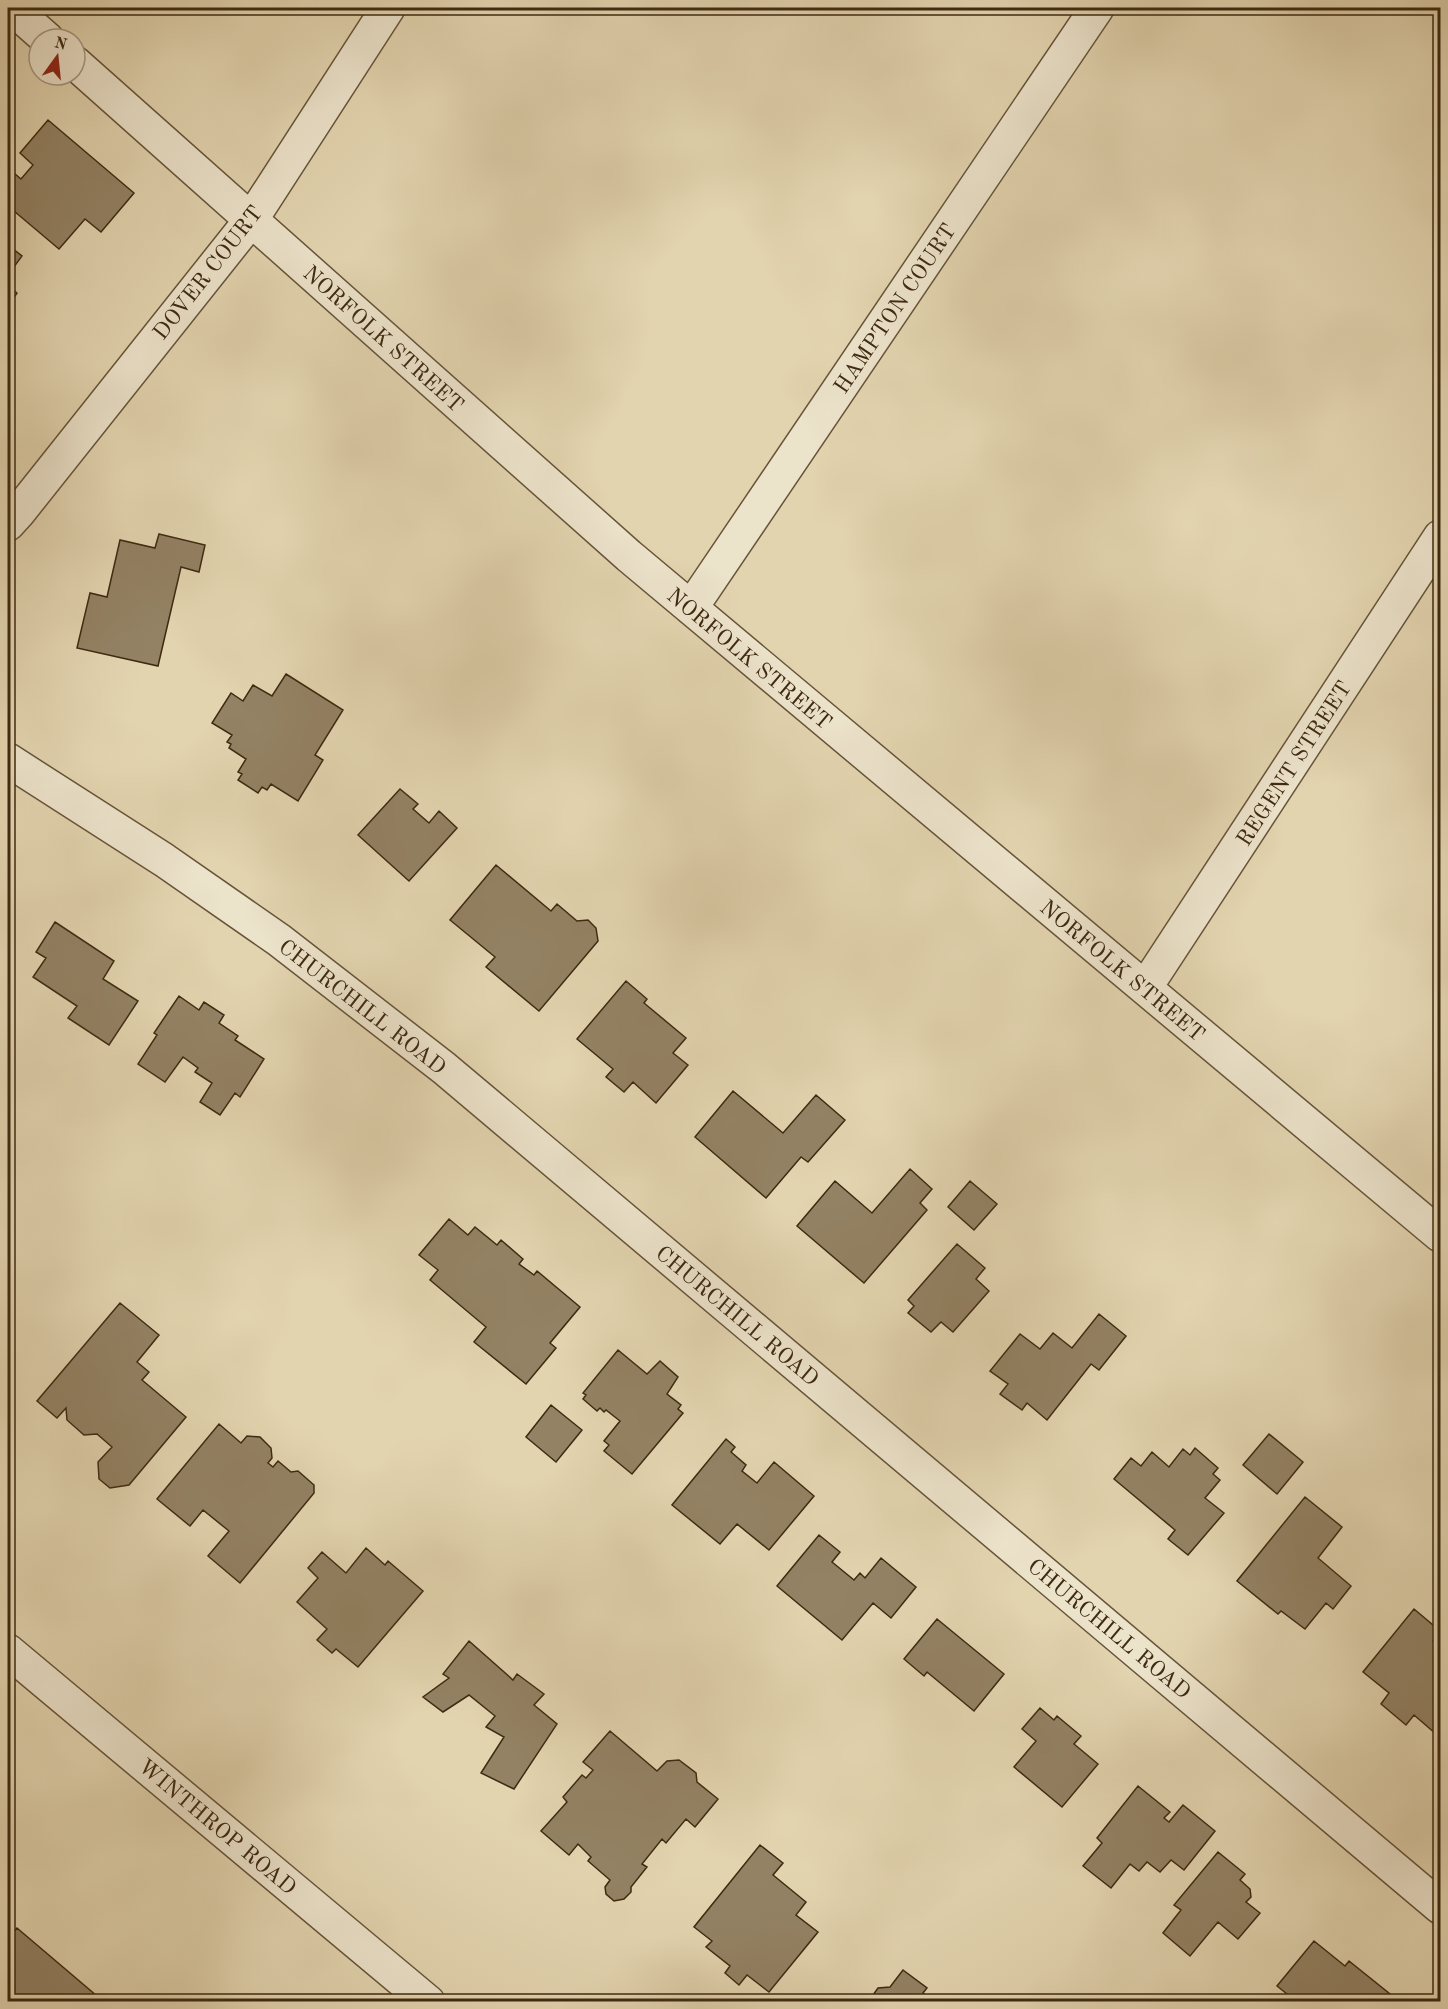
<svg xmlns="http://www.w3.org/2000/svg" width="1448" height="2009" viewBox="0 0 1448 2009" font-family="'Old Standard TT',serif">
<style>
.building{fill:#938264;stroke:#3e2a12;stroke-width:1.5}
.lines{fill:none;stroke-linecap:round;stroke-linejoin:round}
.minor-casing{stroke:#675439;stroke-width:36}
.minor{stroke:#ece3cb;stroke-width:33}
.labels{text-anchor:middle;stroke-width:5;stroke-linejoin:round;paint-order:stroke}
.street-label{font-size:22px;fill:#3e2a12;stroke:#ece3cb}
</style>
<rect width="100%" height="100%" fill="#e2d4af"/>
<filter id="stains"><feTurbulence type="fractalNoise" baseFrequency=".00333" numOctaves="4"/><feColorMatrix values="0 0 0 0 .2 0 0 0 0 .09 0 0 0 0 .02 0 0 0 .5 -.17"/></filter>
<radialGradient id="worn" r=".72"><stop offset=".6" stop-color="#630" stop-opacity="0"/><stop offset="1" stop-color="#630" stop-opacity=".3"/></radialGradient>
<path class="building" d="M 48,120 L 134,193 L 101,232 L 85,219 L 59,249 L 8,206 L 8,168 L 21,179 L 33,165 L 20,153 Z
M 8,245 L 22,256 L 8,275 Z
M 8,285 L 17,293 L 8,306 Z
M 159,534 L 205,545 L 199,572 L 181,567 L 158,666 L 77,648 L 90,593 L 107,597 L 120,540 L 155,548 Z
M 286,674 L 343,710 L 315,755 L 323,760 L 298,801 L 271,784 L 267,790 L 262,787 L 258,793 L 238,780 L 242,774 L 238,772 L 246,759 L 229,748 L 231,744 L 227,742 L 232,735 L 212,723 L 231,693 L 243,701 L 253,685 L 272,696 Z
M 400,789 L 418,804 L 413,809 L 429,823 L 439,811 L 457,828 L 409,881 L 358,835 Z
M 496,865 L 551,911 L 557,904 L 577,921 L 588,920 L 596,928 L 598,941 L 539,1011 L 486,967 L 495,957 L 450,920 Z
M 55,922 L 114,961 L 103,979 L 138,1001 L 109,1045 L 68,1018 L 77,1006 L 33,977 L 46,958 L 36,952 Z
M 626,981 L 647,999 L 644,1003 L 686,1038 L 673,1053 L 688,1065 L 656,1103 L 633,1082 L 624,1092 L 606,1077 L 613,1069 L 577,1039 Z
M 179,996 L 199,1010 L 204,1002 L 224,1015 L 219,1023 L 238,1036 L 235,1040 L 264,1059 L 240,1097 L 235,1093 L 220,1115 L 200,1102 L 212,1083 L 195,1072 L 198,1068 L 183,1057 L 165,1082 L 138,1064 L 157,1035 L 154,1033 Z
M 733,1091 L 783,1133 L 816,1095 L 845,1120 L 808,1162 L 801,1157 L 766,1198 L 695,1137 Z
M 910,1169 L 932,1189 L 920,1203 L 927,1210 L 864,1283 L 797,1226 L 835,1181 L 872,1213 Z
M 970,1181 L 997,1204 L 974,1230 L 948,1207 Z
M 449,1219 L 468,1235 L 475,1227 L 497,1245 L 501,1240 L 523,1259 L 519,1264 L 534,1275 L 537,1271 L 580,1307 L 550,1343 L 556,1348 L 526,1384 L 474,1342 L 486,1327 L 430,1280 L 438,1270 L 419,1255 Z
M 957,1244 L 985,1268 L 976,1279 L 989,1291 L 953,1332 L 941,1322 L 931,1332 L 908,1313 L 914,1306 L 908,1300 Z
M 120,1303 L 159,1335 L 137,1362 L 149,1372 L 142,1380 L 186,1417 L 129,1485 L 110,1488 L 99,1479 L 98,1462 L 112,1447 L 97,1434 L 84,1435 L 67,1420 L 66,1408 L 57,1418 L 37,1401 Z
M 1099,1314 L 1126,1336 L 1099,1370 L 1091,1364 L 1047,1420 L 1027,1403 L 1022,1410 L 1000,1394 L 1008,1384 L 990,1371 L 1020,1334 L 1040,1349 L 1053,1333 L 1072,1348 Z
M 618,1350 L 647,1374 L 660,1361 L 678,1377 L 667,1394 L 681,1405 L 678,1409 L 683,1413 L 632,1474 L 604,1451 L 609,1445 L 604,1441 L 620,1421 L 606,1410 L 604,1412 L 600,1408 L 597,1411 L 583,1399 L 586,1395 L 583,1393 Z
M 551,1405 L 582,1430 L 556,1462 L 526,1437 Z
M 219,1424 L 241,1443 L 247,1436 L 260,1437 L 271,1448 L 272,1458 L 268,1463 L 273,1467 L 278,1461 L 291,1472 L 298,1471 L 314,1485 L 314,1493 L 240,1583 L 208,1556 L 229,1531 L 203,1510 L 190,1526 L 157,1499 Z
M 1269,1434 L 1303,1462 L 1277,1494 L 1243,1465 Z
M 726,1439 L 735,1447 L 731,1452 L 746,1465 L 742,1471 L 757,1483 L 774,1462 L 814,1496 L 769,1550 L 737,1524 L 720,1544 L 672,1505 Z
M 1195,1448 L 1218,1468 L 1213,1474 L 1220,1480 L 1205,1498 L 1224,1513 L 1188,1555 L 1168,1539 L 1175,1530 L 1114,1479 L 1131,1458 L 1141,1466 L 1152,1452 L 1169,1467 L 1183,1449 L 1190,1455 Z
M 1305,1497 L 1342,1527 L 1318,1558 L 1351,1586 L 1333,1609 L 1326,1603 L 1305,1629 L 1281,1611 L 1278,1614 L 1237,1581 Z
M 819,1535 L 840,1552 L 832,1562 L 854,1580 L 860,1573 L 865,1578 L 881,1558 L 916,1587 L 891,1618 L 873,1603 L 842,1640 L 777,1586 Z
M 366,1548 L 385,1565 L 388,1561 L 423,1591 L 358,1667 L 336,1649 L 332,1653 L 317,1640 L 327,1629 L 297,1602 L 318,1578 L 308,1568 L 322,1552 L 346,1573 Z
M 1414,1609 L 1440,1631 L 1433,1641 L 1440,1647 L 1440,1729 L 1436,1734 L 1414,1715 L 1406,1725 L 1381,1704 L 1389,1693 L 1363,1672 Z
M 937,1619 L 1004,1674 L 974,1711 L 927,1672 L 924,1676 L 904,1659 Z
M 469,1641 L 513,1680 L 517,1674 L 544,1694 L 534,1705 L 557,1724 L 514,1789 L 481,1773 L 504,1737 L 486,1727 L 495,1716 L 469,1695 L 443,1712 L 423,1697 L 449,1678 L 443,1674 Z
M 1040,1708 L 1054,1720 L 1057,1716 L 1081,1736 L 1074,1744 L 1098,1764 L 1062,1807 L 1014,1767 L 1036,1741 L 1022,1729 Z
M 610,1731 L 657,1771 L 667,1761 L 679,1760 L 696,1773 L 697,1782 L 718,1799 L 695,1827 L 686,1819 L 666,1843 L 662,1839 L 642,1864 L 647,1867 L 631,1887 L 631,1892 L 624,1899 L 614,1901 L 606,1894 L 605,1887 L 610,1880 L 588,1861 L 591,1857 L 578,1844 L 569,1855 L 541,1831 L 567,1802 L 563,1797 L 582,1775 L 586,1778 L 593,1770 L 583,1762 Z
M 1138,1786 L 1170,1812 L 1164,1818 L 1169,1822 L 1183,1805 L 1215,1831 L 1184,1870 L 1171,1860 L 1160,1872 L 1147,1862 L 1139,1871 L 1130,1864 L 1111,1888 L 1083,1866 L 1102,1843 L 1097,1838 Z
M 760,1845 L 783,1863 L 773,1875 L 806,1902 L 796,1915 L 818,1932 L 769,1992 L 747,1975 L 739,1985 L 725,1973 L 730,1966 L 706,1947 L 712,1941 L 694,1927 Z
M 1218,1852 L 1245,1874 L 1240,1880 L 1250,1889 L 1251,1897 L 1246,1902 L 1260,1913 L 1238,1939 L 1218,1922 L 1190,1956 L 1163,1933 L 1181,1910 L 1174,1905 Z
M 17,1928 L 104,2002 L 8,2002 L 8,1938 Z
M 1314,1941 L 1345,1966 L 1349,1961 L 1395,1998 L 1393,2002 L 1297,2002 L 1277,1986 Z
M 903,1970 L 927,1988 L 923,1993 L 928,1997 L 924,2002 L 868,2002 L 878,1988 L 890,1987 Z"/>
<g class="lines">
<defs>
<path id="minor" d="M 12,8 L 47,39
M 75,63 L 629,556 L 1440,1235
M 8,524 L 18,513 L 251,220 L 388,8
M 691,608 L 1097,8
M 8,760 L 164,860 L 279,940 L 444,1068 L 1440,1907
M 1145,988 L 1440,537
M 8,1651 L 428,2002"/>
</defs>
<use href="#minor" class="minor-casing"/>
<use href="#minor" class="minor"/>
</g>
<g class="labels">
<g class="street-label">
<text transform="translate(207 272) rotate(-52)" y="8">DOVER COURT</text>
<text transform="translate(894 308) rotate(-56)" y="8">HAMPTON COURT</text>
<text transform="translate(384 338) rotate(42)" y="8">NORFOLK STREET</text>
<text transform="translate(750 658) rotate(40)" y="8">NORFOLK STREET</text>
<text transform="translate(1293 763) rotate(-57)" y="8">REGENT STREET</text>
<text transform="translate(1123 970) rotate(40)" y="8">NORFOLK STREET</text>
<text transform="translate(363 1006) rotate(38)" y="8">CHURCHILL ROAD</text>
<text transform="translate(738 1315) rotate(40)" y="8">CHURCHILL ROAD</text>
<text transform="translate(1110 1628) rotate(40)" y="8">CHURCHILL ROAD</text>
<text transform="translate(218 1826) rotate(40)" y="8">WINTHROP ROAD</text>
</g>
</g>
<rect width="1448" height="2009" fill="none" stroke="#e2d4af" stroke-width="30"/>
<rect x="9" y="9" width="1430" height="1991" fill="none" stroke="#3e2a12" stroke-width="3"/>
<rect x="15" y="15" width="1418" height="1979" fill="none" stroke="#3e2a12" stroke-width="1.5"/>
<g transform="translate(57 57) rotate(15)"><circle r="28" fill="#ece3cb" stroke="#a69981" stroke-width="1.5"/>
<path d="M0-4.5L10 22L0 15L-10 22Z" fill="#8f2418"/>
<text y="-9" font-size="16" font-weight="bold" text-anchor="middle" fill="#3e2a12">N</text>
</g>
<rect width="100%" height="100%" filter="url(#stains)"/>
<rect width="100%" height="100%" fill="url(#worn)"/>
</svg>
